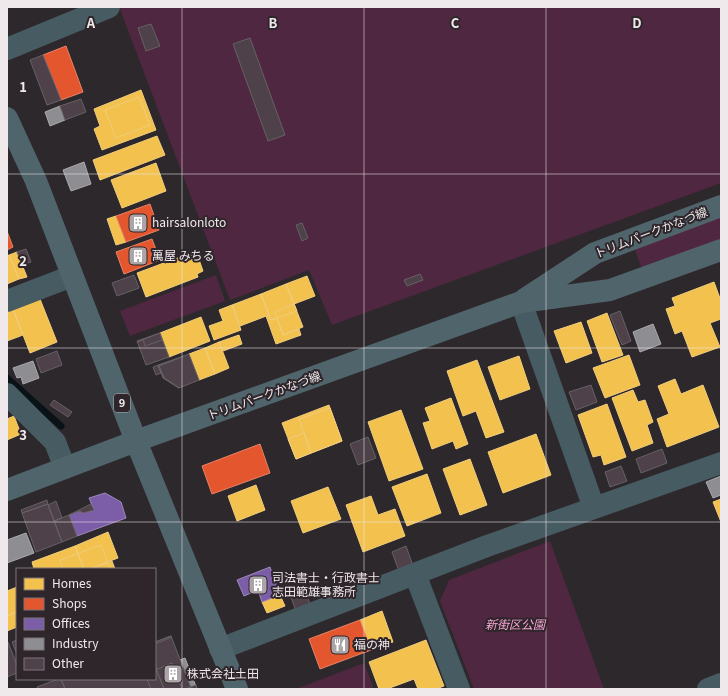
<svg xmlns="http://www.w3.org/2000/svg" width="728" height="696" viewBox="0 0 728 696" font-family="Georgia,'Noto Sans JP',serif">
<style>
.green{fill:#502740}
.homes{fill:#f2c14e;stroke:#f1cd7d}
.shops{fill:#e4572e;stroke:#e78367}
.offices{fill:#7b5ea7;stroke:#9e88bc}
.industry{fill:#8d8d92;stroke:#aaa9ad}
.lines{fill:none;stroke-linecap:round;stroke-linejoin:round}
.stream{stroke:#081217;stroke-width:7}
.building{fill:#4f414a;stroke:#656164}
.minor{stroke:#475b62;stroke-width:22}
.major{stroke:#50646c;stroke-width:22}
.grid{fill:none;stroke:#efe9ec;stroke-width:1;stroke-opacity:0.55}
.labels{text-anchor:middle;stroke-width:4;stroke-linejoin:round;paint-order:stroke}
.shield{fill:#2f262b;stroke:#b5aeb2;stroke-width:1}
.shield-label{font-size:11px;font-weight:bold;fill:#efe9ec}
.poi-label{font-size:12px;fill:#efe9ec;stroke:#2f262b;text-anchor:start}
.street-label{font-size:12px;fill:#efe9ec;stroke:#2f262b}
.park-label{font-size:12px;font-style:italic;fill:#f7a5d3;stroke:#2f262b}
.grid-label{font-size:13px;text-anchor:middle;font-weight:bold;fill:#efe9ec;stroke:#2f262b;stroke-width:4;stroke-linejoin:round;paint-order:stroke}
</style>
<rect width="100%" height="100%" fill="#2d282b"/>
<path class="green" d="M 124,7 L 721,7 L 721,183 L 332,325 L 309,270 L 230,300 L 120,9 Z
M 721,215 L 721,243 L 643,272 L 634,247 Z
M 216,275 L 225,301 L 130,336 L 120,311 Z
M 550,541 L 604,689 L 474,689 L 440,601 L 449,580 Z
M 364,663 L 374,689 L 296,689 Z"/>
<path class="homes" d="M 141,90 L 156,130 L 102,150 L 94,129 L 100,126 L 94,109 Z
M 139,97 L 150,125 L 116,138 L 105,110 Z
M 157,136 L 165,155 L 100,180 L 93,160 Z
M 156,163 L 166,191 L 122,208 L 111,180 Z
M 116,216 L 126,242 L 116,245 L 107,219 Z
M 196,251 L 203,271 L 197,274 L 198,277 L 146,297 L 137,273 Z
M 17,252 L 27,277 L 19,279 L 9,255 Z
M 9,255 L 19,279 L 7,284 L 7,256 Z
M 307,276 L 315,296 L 294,304 L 286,284 Z
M 714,282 L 721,301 L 721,319 L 710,323 L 720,347 L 692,357 L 682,331 L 675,334 L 666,309 L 675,306 L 672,298 Z
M 286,284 L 297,311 L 271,320 L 261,294 Z
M 261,294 L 269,315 L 240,326 L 232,305 Z
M 40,299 L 57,342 L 30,353 L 13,309 Z
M 294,304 L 303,327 L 283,335 L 275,312 Z
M 232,305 L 241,330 L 214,340 L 209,326 L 223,321 L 219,310 Z
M 13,309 L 23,335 L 7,341 L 7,312 Z
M 607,313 L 623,355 L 602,362 L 587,321 Z
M 269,315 L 271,320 L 277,318 L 283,335 L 299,329 L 301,335 L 276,344 L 266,316 Z
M 201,317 L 210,341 L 169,357 L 160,333 Z
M 581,322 L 592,353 L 566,363 L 554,331 Z
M 239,335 L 242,344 L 223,351 L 219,342 Z
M 219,342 L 229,368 L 215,374 L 205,348 Z
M 205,348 L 215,374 L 199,380 L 189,354 Z
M 629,355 L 640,385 L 605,398 L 593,368 Z
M 519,356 L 530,389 L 500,400 L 488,367 Z
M 477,360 L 504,432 L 486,438 L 476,411 L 463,416 L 447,371 Z
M 675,379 L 681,394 L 703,385 L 719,427 L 667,447 L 657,419 L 669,414 L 658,386 Z
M 633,390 L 638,402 L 645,400 L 653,422 L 647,425 L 653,443 L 632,451 L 612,398 Z
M 451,398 L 468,444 L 456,449 L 453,441 L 432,449 L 423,423 L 430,421 L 425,408 Z
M 607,404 L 626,457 L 604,465 L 601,455 L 593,457 L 578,415 Z
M 329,405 L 342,441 L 296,459 L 282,423 Z
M 330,408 L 342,441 L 311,453 L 299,419 Z
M 401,410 L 423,469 L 389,481 L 368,422 Z
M 14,416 L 21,434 L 7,440 L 7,419 Z
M 304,433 L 311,453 L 296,459 L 288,439 Z
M 536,434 L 551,475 L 503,493 L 488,452 Z
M 470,459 L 487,505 L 460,515 L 443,469 Z
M 427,474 L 441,513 L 407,526 L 392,487 Z
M 256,485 L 265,510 L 237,521 L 228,496 Z
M 328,487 L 341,519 L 303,533 L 291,501 Z
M 371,496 L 378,515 L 395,509 L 405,536 L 363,552 L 346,505 Z
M 721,499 L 721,522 L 713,502 Z
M 108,532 L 118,558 L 89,569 L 84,569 L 75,546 Z
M 101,545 L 110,569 L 63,569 L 60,560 Z
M 75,546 L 84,569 L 34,569 L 32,562 Z
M 112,561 L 115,569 L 90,569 Z
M 17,587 L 17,612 L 7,616 L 7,591 Z
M 280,595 L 285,606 L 267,613 L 262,602 Z
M 382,611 L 393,642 L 371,650 L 360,620 Z
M 17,612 L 17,627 L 7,631 L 7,616 Z
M 426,640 L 444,686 L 436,689 L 418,689 L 414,679 L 387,689 L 379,689 L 369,662 Z"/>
<path class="shops" d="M 66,46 L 83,92 L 61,100 L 43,55 Z
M 150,204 L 159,230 L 126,242 L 116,216 Z
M 7,231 L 13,247 L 7,250 Z
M 152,239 L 160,260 L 124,274 L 116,252 Z
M 260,444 L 270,473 L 212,494 L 202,466 Z
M 360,620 L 371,650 L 320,669 L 309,639 Z"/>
<path class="offices" d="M 105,493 L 121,502 L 126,518 L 77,536 L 69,515 L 80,511 L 83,513 L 94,510 L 89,498 Z
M 270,567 L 280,595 L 262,602 L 258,590 L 244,596 L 237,580 Z"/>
<path class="industry" d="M 60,106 L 65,120 L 50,126 L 45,112 Z
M 84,162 L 91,184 L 71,191 L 63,170 Z
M 653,324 L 661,344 L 640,352 L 633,332 Z
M 33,361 L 39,378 L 23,384 L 21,377 L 17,378 L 13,368 Z
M 721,476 L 721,495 L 713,498 L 706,482 Z
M 26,533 L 34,553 L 7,563 L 7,540 Z
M 185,658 L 197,689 L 151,689 L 147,679 L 155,679 L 155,670 Z"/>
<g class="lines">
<path class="stream" d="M 7,378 L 61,426"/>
</g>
<path class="building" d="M 151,24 L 160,46 L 146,51 L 138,28 Z
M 250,38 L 285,135 L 268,141 L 233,44 Z
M 43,55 L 61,100 L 47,105 L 30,60 Z
M 81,99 L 86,112 L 65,120 L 60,106 Z
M 302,223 L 308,238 L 302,241 L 296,225 Z
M 26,249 L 31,262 L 22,265 L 17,252 Z
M 420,274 L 423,280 L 407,286 L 404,280 Z
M 134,275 L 139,288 L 117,296 L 112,283 Z
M 620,311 L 631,341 L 622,345 L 610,315 Z
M 160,333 L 169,357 L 146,365 L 137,341 Z
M 160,333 L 162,340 L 145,346 L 143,339 L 137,342 Z
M 57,351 L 62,365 L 41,373 L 36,359 Z
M 189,354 L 199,380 L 179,388 L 164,378 L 159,366 Z
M 184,356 L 159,366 L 164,378 L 179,388 L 163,378 L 158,365 Z
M 158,365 L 161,373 L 156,375 L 153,367 Z
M 591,385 L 597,402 L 576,410 L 569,392 Z
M 54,400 L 72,412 L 68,417 L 50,405 Z
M 368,437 L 376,458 L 358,465 L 350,444 Z
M 662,449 L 667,463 L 641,473 L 636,459 Z
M 621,466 L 627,481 L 610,487 L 605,472 Z
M 47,500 L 48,504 L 22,513 L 21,510 Z
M 56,501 L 62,518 L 54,521 L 48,505 Z
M 48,504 L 62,542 L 36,552 L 22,513 Z
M 91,504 L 94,510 L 83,513 L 80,511 L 69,515 Z
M 69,515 L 77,536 L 62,542 L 54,521 Z
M 406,546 L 413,566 L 399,571 L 392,552 Z
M 303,587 L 311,606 L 296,611 L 289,592 Z
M 171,636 L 172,637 L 155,644 L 155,642 Z
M 171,636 L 191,688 L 189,689 L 164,689 L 155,666 L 155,642 Z
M 17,640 L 17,652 L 16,652 L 12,642 Z
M 8,642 L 17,665 L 17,673 L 7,677 Z
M 172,663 L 182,689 L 151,689 L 147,679 L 155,679 L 155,670 Z
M 155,666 L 164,689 L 65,689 L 61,679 L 155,679 Z
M 58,679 L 61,679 L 65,689 L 38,689 L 37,687 Z
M 196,685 L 197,689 L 185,689 Z"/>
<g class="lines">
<path class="minor" d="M 7,49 L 109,7
M 7,301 L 72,276
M 521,302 L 594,508
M 7,394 L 55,442 L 65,468
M 415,574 L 459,689
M 220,649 L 487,546 L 721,463
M 708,689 L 721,684"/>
<path class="major" d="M 7,118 L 36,181 L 136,441 L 237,689
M 525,299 L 595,253 L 721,206
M 7,490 L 136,441 L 521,302 L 610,290 L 721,250"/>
</g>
<path class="grid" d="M 182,7 L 182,689M 364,7 L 364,689M 546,7 L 546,689M 7,174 L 721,174M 7,348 L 721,348M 7,522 L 721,522"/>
<defs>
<symbol id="building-square" viewBox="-11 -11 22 22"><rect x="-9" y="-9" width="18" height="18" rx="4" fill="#aba5a8" stroke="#2f262b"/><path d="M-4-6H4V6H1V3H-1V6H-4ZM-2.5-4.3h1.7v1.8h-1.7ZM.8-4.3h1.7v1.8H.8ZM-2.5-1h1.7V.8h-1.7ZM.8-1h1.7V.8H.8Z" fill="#fff"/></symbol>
<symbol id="restaurant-square" viewBox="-11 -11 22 22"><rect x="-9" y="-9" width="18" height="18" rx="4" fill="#aba5a8" stroke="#2f262b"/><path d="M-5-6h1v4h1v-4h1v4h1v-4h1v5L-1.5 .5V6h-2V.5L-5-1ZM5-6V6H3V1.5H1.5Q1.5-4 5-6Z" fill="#fff"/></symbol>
</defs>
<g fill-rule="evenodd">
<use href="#building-square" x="127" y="212" width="22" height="22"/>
<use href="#building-square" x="127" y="245" width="22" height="22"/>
<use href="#building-square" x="247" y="574" width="22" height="22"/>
<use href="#restaurant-square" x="329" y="634" width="22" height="22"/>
<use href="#building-square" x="162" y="663" width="22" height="22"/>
</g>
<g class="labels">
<rect class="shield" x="114" y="394" width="16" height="18" rx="3"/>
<g class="shield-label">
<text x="122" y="407">9</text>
</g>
<g class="poi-label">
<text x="152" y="227">hairsalonloto</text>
<text x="152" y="260">萬屋 みちる</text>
<text x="272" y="582">司法書士・行政書士<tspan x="272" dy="14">志田範雄事務所</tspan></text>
<text x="354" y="649">福の神</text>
<text x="187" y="678">株式会社土田</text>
</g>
<g class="street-label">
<text transform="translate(651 233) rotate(-21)" y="4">トリムパークかなづ線</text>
<text transform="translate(264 396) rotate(-20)" y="4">トリムパークかなづ線</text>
</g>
<g class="park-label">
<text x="515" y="629">新街区公園</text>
</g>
</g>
<g class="grid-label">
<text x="91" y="28">A</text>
<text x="273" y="28">B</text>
<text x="455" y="28">C</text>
<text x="637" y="28">D</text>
<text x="23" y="92">1</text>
<text x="23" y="266">2</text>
<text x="23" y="440">3</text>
</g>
<rect width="728" height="696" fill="none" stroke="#efe9ec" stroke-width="16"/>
<rect x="16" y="568" width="140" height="112" fill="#2f262b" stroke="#7c7478"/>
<rect x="24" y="578" width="20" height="12" fill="#f2c14e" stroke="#7c7478"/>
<text x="52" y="588" font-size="12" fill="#efe9ec">Homes</text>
<rect x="24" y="598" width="20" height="12" fill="#e4572e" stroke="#7c7478"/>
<text x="52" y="608" font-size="12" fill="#efe9ec">Shops</text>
<rect x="24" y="618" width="20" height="12" fill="#7b5ea7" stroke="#7c7478"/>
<text x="52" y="628" font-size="12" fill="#efe9ec">Offices</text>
<rect x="24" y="638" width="20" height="12" fill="#8d8d92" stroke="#7c7478"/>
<text x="52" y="648" font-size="12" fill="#efe9ec">Industry</text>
<rect x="24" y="658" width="20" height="12" fill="#4f414a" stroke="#7c7478"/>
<text x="52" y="668" font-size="12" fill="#efe9ec">Other</text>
</svg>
